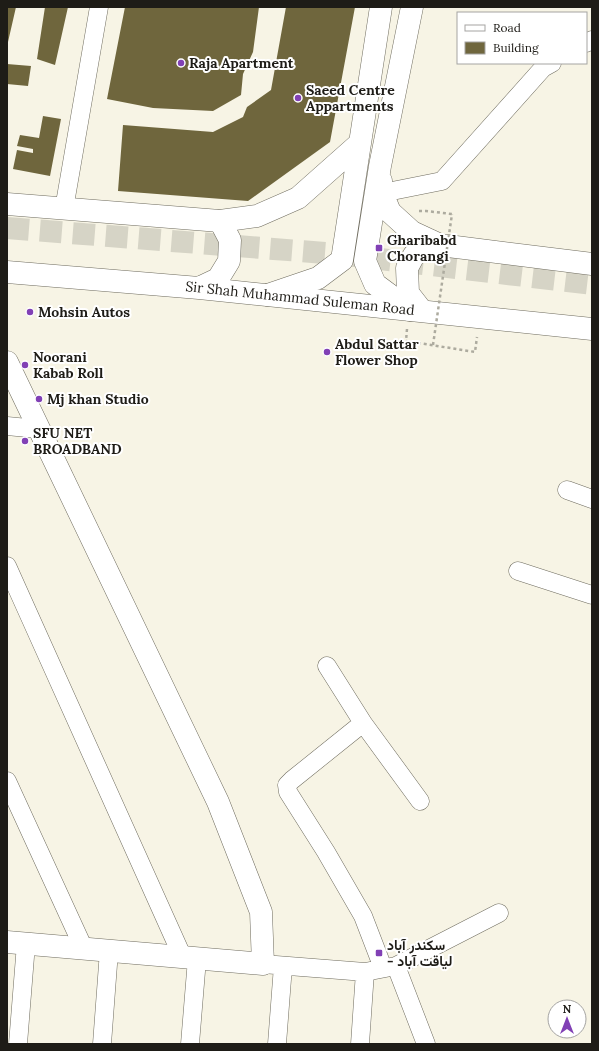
<svg xmlns="http://www.w3.org/2000/svg" width="599" height="1051" viewBox="0 0 599 1051" font-family="Lora,Vazirmatn,serif">
<style>
.building{fill:#6f663d}
.lines{fill:none;stroke-linecap:round;stroke-linejoin:round}
.highway-tunnel{stroke:#d6d4c6;stroke-width:22;stroke-dasharray:22 11;stroke-linecap:butt}
.street-casing{stroke:#6f6c5f;stroke-width:19}
.secondary-casing{stroke:#6f6c5f;stroke-width:23}
.highway-casing{stroke:#6f6c5f;stroke-width:23}
.path{stroke:#adab9f;stroke-width:2.5;stroke-dasharray:3 3;stroke-linecap:butt}
.street{stroke:#fff;stroke-width:18}
.secondary{stroke:#fff;stroke-width:22}
.highway{stroke:#fff;stroke-width:22}
.path-bridge{stroke:#adab9f;stroke-width:2.5;stroke-dasharray:3 3;stroke-linecap:butt}
.poi-dot{fill:#8140b5;stroke:#fff;stroke-width:1.5}
.labels{text-anchor:middle;stroke-width:4;stroke-linejoin:round;paint-order:stroke}
.poi-label{font-size:14px;font-weight:bold;fill:#1e1c17;stroke:#fff;text-anchor:start}
.street-label{font-size:14px;fill:#1e1c17;stroke:#fff}
</style>
<rect width="100%" height="100%" fill="#f7f4e5"/>
<path class="building" d="M 7,7 L 16,7 L 8,42 L 7,42 Z
M 45,7 L 68,7 L 55,65 L 37,59 Z
M 125,7 L 259,7 L 253,52 L 243,74 L 241,95 L 213,111 L 153,108 L 107,99 Z
M 286,7 L 355,7 L 330,142 L 248,201 L 118,191 L 123,125 L 213,132 L 243,117 L 247,107 L 271,90 Z
M 7,64 L 31,66 L 28,86 L 7,84 Z
M 43,116 L 61,119 L 50,176 L 13,169 L 17,150 L 33,153 L 33,149 L 17,146 L 20,135 L 39,138 Z"/>
<g class="lines">
<path class="highway-tunnel" d="M 7,228 L 338,254 L 592,284"/>
<defs>
<path id="street" d="M 586,43 L 592,40
M 382,193 L 442,181 L 543,68 L 552,63
M 64,209 L 99,7
M 7,426 L 38,429
M 567,490 L 592,499
M 7,566 L 183,958
M 518,571 L 592,595
M 327,666 L 363,723 L 420,801
M 363,723 L 292,780 L 287,785 L 288,792 L 326,852 L 363,916 L 383,968
M 7,781 L 84,949
M 263,964 L 365,972 L 396,966 L 499,913
M 396,966 L 426,1044
M 18,1044 L 26,944
M 102,1044 L 109,951
M 190,1044 L 197,959
M 277,1044 L 283,966
M 360,1044 L 365,972"/>
<path id="secondary" d="M 381,181 L 382,193 L 390,212 L 412,232 L 440,245 L 592,264
M 7,204 L 220,221 L 257,216 L 298,198 L 360,143
M 268,295 L 318,278 L 342,260 L 381,7
M 410,310 L 375,284 L 365,261 L 380,166 L 412,7
M 7,362 L 218,802 L 261,912 L 263,964 L 7,942"/>
<path id="highway" d="M 7,272 L 199,288 L 592,329
M 199,288 L 218,279 L 229,261 L 230,240 L 220,221
M 422,311 L 408,293 L 407,268 L 414,255 L 430,241"/>
</defs>
<use href="#street" class="street-casing"/>
<use href="#secondary" class="secondary-casing"/>
<use href="#highway" class="highway-casing"/>
<path class="path" d="M 419,211 L 426,211 L 452,214
M 407,329 L 406,341 L 475,352 L 477,337"/>
<use href="#street" class="street"/>
<use href="#secondary" class="secondary"/>
<use href="#highway" class="highway"/>
<path class="path-bridge" d="M 433,345 L 452,214"/>
</g>
<g class="poi-dot">
<circle cx="181" cy="63" r="4"/>
<circle cx="298" cy="98" r="4"/>
<rect x="375" y="244" width="8" height="8" rx="2"/>
<circle cx="30" cy="312" r="4"/>
<circle cx="327" cy="352" r="4"/>
<circle cx="25" cy="365" r="4"/>
<circle cx="39" cy="399" r="4"/>
<circle cx="25" cy="441" r="4"/>
<rect x="375" y="949" width="8" height="8" rx="2"/>
</g>
<g class="labels">
<g class="poi-label">
<text x="189" y="68">Raja Apartment</text>
<text x="306" y="95">Saeed Centre<tspan x="306" dy="16">Appartments</tspan></text>
<text x="387" y="245">Gharibabd<tspan x="387" dy="16">Chorangi</tspan></text>
<text x="38" y="317">Mohsin Autos</text>
<text x="335" y="349">Abdul Sattar<tspan x="335" dy="16">Flower Shop</tspan></text>
<text x="33" y="362">Noorani<tspan x="33" dy="16">Kabab Roll</tspan></text>
<text x="47" y="404">Mj khan Studio</text>
<text x="33" y="438">SFU NET<tspan x="33" dy="16">BROADBAND</tspan></text>
<text x="387" y="950">سکندر آباد<tspan x="387" dy="16">- لیاقت آباد</tspan></text>
</g>
<g class="street-label">
<text transform="translate(300 298) rotate(6)" y="5">Sir Shah Muhammad Suleman Road</text>
</g>
</g>
<rect width="599" height="1051" fill="none" stroke="#1e1c17" stroke-width="16"/>
<rect x="457" y="12" width="130" height="52" fill="#ffffff" stroke="#a5a4a2"/>
<rect x="465" y="25" width="20" height="6" fill="#ffffff" stroke="#a5a4a2"/>
<text x="493" y="32" font-size="12" fill="#1e1c17">Road</text>
<rect x="465" y="42" width="20" height="12" fill="#6f663d" stroke="#a5a4a2"/>
<text x="493" y="52" font-size="12" fill="#1e1c17">Building</text>
<g transform="translate(567 1019)"><circle r="19" fill="#ffffff" stroke="#a5a4a2"/>
<path d="M0-3L7 15L0 10L-7 15Z" fill="#8140b5"/>
<text y="-6" font-size="11" font-weight="bold" text-anchor="middle" fill="#1e1c17">N</text>
</g>
</svg>
